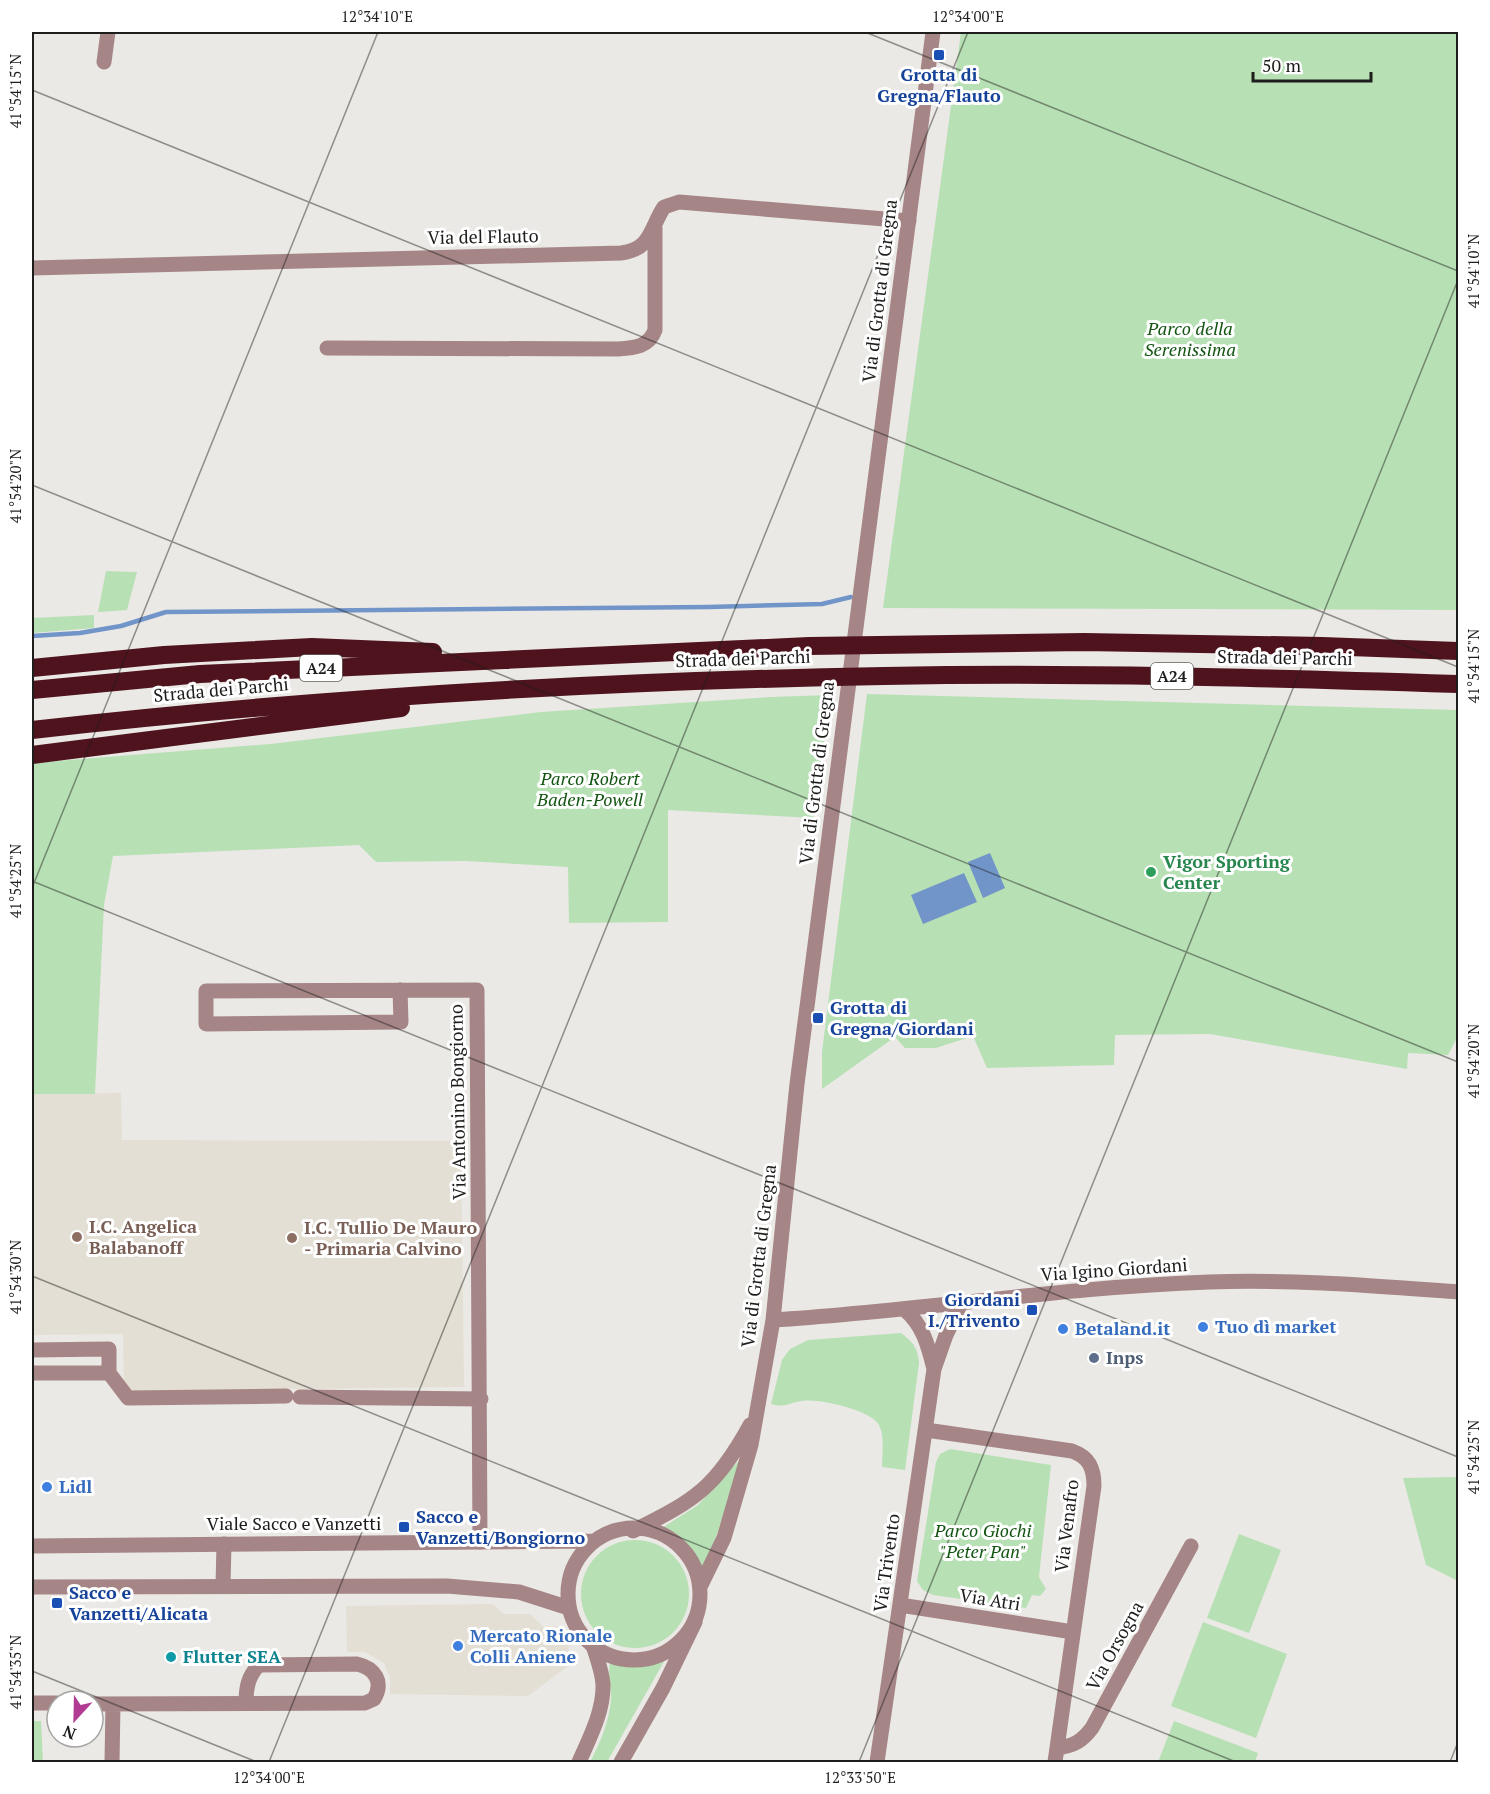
<svg xmlns="http://www.w3.org/2000/svg" width="1490" height="1794" viewBox="0 0 1490 1794" font-family="'PT Serif',serif">
<style>
.built{fill:#e4dfd4}
.green{fill:#b8e0b5}
.water{fill:#7194c9}
.lines{fill:none;stroke-linecap:round;stroke-linejoin:round}
.stream{stroke:#7194c9;stroke-width:4.5}
.minor{stroke:#a58586;stroke-width:15}
.tertiary{stroke:#a58586;stroke-width:15}
.motorway{stroke:#4f131d;stroke-width:18}
.ticks{fill:none;stroke:#1d1d1b;stroke-width:1.5;stroke-opacity:0.45}
.transit-dot{fill:#1a4fb4;stroke:#fff;stroke-width:2}
.leisure-dot{fill:#2e9e5b;stroke:#fff;stroke-width:2}
.education-dot{fill:#8d6e63;stroke:#fff;stroke-width:2}
.shop-dot{fill:#3f7fe0;stroke:#fff;stroke-width:2}
.service-dot{fill:#5c6f8a;stroke:#fff;stroke-width:2}
.culture-dot{fill:#0f9aa8;stroke:#fff;stroke-width:2}
.labels{text-anchor:middle;stroke-width:6;stroke-linejoin:round;paint-order:stroke}
.shield{fill:#fff;stroke:#61615f;stroke-width:1.5}
.shield-label{font-size:16px;font-weight:bold;fill:#1d1d1b}
.transit-label{font-size:18px;font-weight:bold;fill:#164399;stroke:#fff;text-anchor:start}
.street-label{font-size:18px;fill:#1d1d1b;stroke:#fff}
.park-label{font-size:18px;font-style:italic;fill:#125511;stroke:#fff}
.leisure-label{font-size:18px;font-weight:bold;fill:#27864d;stroke:#fff;text-anchor:start}
.education-label{font-size:18px;font-weight:bold;fill:#785e54;stroke:#fff;text-anchor:start}
.shop-label{font-size:18px;font-weight:bold;fill:#366cbe;stroke:#fff;text-anchor:start}
.service-label{font-size:18px;font-weight:bold;fill:#4e5e75;stroke:#fff;text-anchor:start}
.culture-label{font-size:18px;font-weight:bold;fill:#0d838f;stroke:#fff;text-anchor:start}
.neatline{fill:none;stroke:#1d1d1b;stroke-width:2}
.ticks-label{font-size:15px;text-anchor:middle;fill:#1d1d1b}
</style>
<rect width="100%" height="100%" fill="#ebe9e5"/>
<path class="built" d="M 121,1093 L 122,1140 L 461,1141 L 464,1387 L 131,1391 L 124,1385 L 123,1334 L 32,1335 L 32,1094 Z
M 493,1604 L 504,1614 L 530,1614 L 544,1627 L 556,1626 L 569,1639 L 568,1666 L 528,1696 L 390,1694 L 390,1678 L 384,1663 L 365,1652 L 347,1652 L 346,1606 Z"/>
<path class="green" d="M 961,32 L 1458,32 L 1458,610 L 883,608 Z
M 106,571 L 137,572 L 127,610 L 98,612 Z
M 94,615 L 94,628 L 32,633 L 32,618 Z
M 867,694 L 1458,710 L 1458,1036 L 1448,1055 L 1408,1053 L 1407,1069 L 1210,1034 L 1115,1035 L 1114,1065 L 987,1068 L 973,1036 L 936,1048 L 905,1048 L 895,1037 L 822,1089 L 822,1052 Z
M 831,695 L 813,818 L 668,810 L 668,922 L 569,923 L 568,867 L 465,861 L 376,862 L 359,845 L 113,856 L 104,905 L 95,1094 L 32,1094 L 32,763 L 270,744 L 541,712 L 770,697 Z
M 901,1333 C 913,1342 918,1348 919,1363 L 905,1470 L 882,1467 C 882,1454 885,1437 879,1425 C 871,1410 818,1398 802,1401 C 788,1403 786,1408 771,1404 L 782,1360 L 790,1349 L 808,1340 Z
M 950,1449 L 1051,1465 L 1039,1577 L 1046,1589 L 1040,1596 L 1032,1595 L 1026,1608 L 933,1595 L 923,1590 L 917,1581 L 936,1462 L 940,1454 Z
M 742,1457 L 705,1571 C 694,1550 682,1538 662,1528 L 698,1505 Z
M 1458,1477 L 1458,1581 L 1426,1565 L 1403,1478 Z
M 1239,1534 L 1281,1550 L 1249,1633 L 1207,1618 Z
M581 1594a54 54 0 1 1 108 0a54 54 0 1 1-108 0Z
M 1203,1622 L 1287,1654 L 1256,1738 L 1171,1706 Z
M 666,1658 L 607,1762 L 590,1762 C 600,1743 609,1722 611,1700 C 612,1688 607,1674 610,1662 L 636,1665 Z
M 32,1721 L 41,1721 L 43,1762 L 32,1762 Z
M 1174,1721 L 1258,1753 L 1255,1762 L 1158,1762 Z"/>
<path class="water" d="M 990,853 L 1005,888 L 983,898 L 968,862 Z
M 964,873 L 977,902 L 923,924 L 911,895 Z"/>
<g class="lines">
<path class="stream" d="M 32,636 L 80,633 L 121,626 L 166,612 L 709,607 L 822,604 L 851,597"/>
<path class="minor" d="M 104,62 L 108,32
M 32,268 L 621,253 C 652,249 650,228 664,207 L 679,202 L 909,221
M 327,348 L 618,349 C 634,348 649,347 655,330 L 655,228
M 400,990 L 401,1022 L 206,1024 L 206,991 L 477,990 L 480,1542
M 904,1309 C 923,1325 928,1345 934,1369
M 32,1350 L 109,1349 L 109,1373 L 128,1398 L 286,1396
M 32,1373 L 109,1373
M 300,1397 L 481,1399
M 926,1430 L 1072,1451 C 1089,1457 1094,1468 1094,1486 L 1055,1762
M 223,1585 L 224,1544
M 900,1605 L 1073,1632
M 32,1703 L 57,1703
M 93,1704 L 365,1703 L 374,1699 C 384,1682 375,1668 357,1664 L 259,1665 C 248,1676 246,1688 246,1703
M 1057,1748 C 1074,1746 1082,1741 1092,1728 L 1191,1546
M 112,1762 L 113,1704
M 579,1762 C 589,1739 604,1711 603,1684 C 602,1670 596,1656 592,1642
M 621,1762 L 663,1688 L 695,1622
M 877,1762 L 934,1369 L 946,1335 L 961,1303"/>
<path class="tertiary" d="M 773,1320 C 919,1311 1063,1287 1209,1282 C 1292,1279 1375,1286 1458,1292
M568 1594a66 66 0 1 1 132 0a66 66 0 1 1-132 0Z
M 633,1531 C 696,1500 716,1487 750,1425
M 32,1546 L 593,1541
M 32,1587 L 447,1586 L 519,1592 L 569,1608
M 700,1587 L 724,1538 L 751,1445 L 773,1320 L 797,1084 L 933,32"/>
<path class="motorway" d="M 32,668 L 164,655 L 312,647 L 433,652
M 32,690 L 200,674 L 809,646 L 1084,642 L 1322,646 L 1458,651
M 32,730 C 314,698 600,681 884,676 C 1076,672 1267,678 1458,684
M 32,755 L 401,708"/>
</g>
<path class="ticks" d="M 865,32 L 1458,271M 32,90 L 1458,667M 32,485 L 1458,1062M 32,881 L 1458,1457M 32,888 L 378,32M 32,1276 L 1236,1762M 32,1671 L 257,1762M 269,1762 L 968,32M 859,1762 L 1458,280M 1450,1762 L 1458,1742"/>
<g class="transit-dot">
<rect x="933" y="49" width="12" height="12" rx="3"/>
<rect x="812" y="1012" width="12" height="12" rx="3"/>
<rect x="1026" y="1304" width="12" height="12" rx="3"/>
<rect x="398" y="1521" width="12" height="12" rx="3"/>
<rect x="51" y="1597" width="12" height="12" rx="3"/>
</g>
<circle class="leisure-dot" cx="1151" cy="872" r="6"/>
<g class="education-dot">
<circle cx="77" cy="1237" r="6"/>
<circle cx="292" cy="1238" r="6"/>
</g>
<g class="shop-dot">
<circle cx="1203" cy="1327" r="6"/>
<circle cx="1063" cy="1329" r="6"/>
<circle cx="47" cy="1487" r="6"/>
<circle cx="458" cy="1646" r="6"/>
</g>
<circle class="service-dot" cx="1094" cy="1358" r="6"/>
<circle class="culture-dot" cx="171" cy="1657" r="6"/>
<g class="labels">
<g class="shield">
<rect x="300" y="655" width="42" height="26" rx="4.5"/>
<rect x="1151" y="663" width="42" height="26" rx="4.5"/>
</g>
<g class="shield-label">
<text x="321" y="674">A24</text>
<text x="1172" y="682">A24</text>
</g>
<g class="transit-label">
<text x="939" y="81" text-anchor="middle">Grotta di<tspan x="939" dy="21">Gregna/Flauto</tspan></text>
<text x="830" y="1014">Grotta di<tspan x="830" dy="21">Gregna/Giordani</tspan></text>
<text x="1020" y="1306" text-anchor="end">Giordani<tspan x="1020" dy="21">I./Trivento</tspan></text>
<text x="416" y="1523">Sacco e<tspan x="416" dy="21">Vanzetti/Bongiorno</tspan></text>
<text x="69" y="1599">Sacco e<tspan x="69" dy="21">Vanzetti/Alicata</tspan></text>
</g>
<g class="street-label">
<text transform="translate(483 237) rotate(-1)" y="6">Via del Flauto</text>
<text transform="translate(880 291) rotate(-83)" y="6">Via di Grotta di Gregna</text>
<text transform="translate(1285 658) rotate(1)" y="6">Strada dei Parchi</text>
<text transform="translate(743 659) rotate(-2)" y="6">Strada dei Parchi</text>
<text transform="translate(221 690) rotate(-5)" y="6">Strada dei Parchi</text>
<text transform="translate(817 773) rotate(-83)" y="6">Via di Grotta di Gregna</text>
<text transform="translate(458 1102) rotate(-91)" y="6">Via Antonino Bongiorno</text>
<text transform="translate(759 1256) rotate(-83)" y="6">Via di Grotta di Gregna</text>
<text transform="translate(1114 1270) rotate(-4)" y="6">Via Igino Giordani</text>
<text x="294" y="1530">Viale Sacco e Vanzetti</text>
<text transform="translate(1067 1526) rotate(-83)" y="6">Via Venafro</text>
<text transform="translate(887 1563) rotate(-82)" y="6">Via Trivento</text>
<text transform="translate(990 1600) rotate(9)" y="6">Via Atri</text>
<text transform="translate(1115 1646) rotate(-61)" y="6">Via Orsogna</text>
</g>
<g class="park-label">
<text x="1190" y="335">Parco della<tspan x="1190" dy="21">Serenissima</tspan></text>
<text x="590" y="785">Parco Robert<tspan x="590" dy="21">Baden-Powell</tspan></text>
<text x="983" y="1537">Parco Giochi<tspan x="983" dy="21">"Peter Pan"</tspan></text>
</g>
<g class="leisure-label">
<text x="1163" y="868">Vigor Sporting<tspan x="1163" dy="21">Center</tspan></text>
</g>
<g class="education-label">
<text x="89" y="1233">I.C. Angelica<tspan x="89" dy="21">Balabanoff</tspan></text>
<text x="304" y="1234">I.C. Tullio De Mauro<tspan x="304" dy="21">- Primaria Calvino</tspan></text>
</g>
<g class="shop-label">
<text x="1215" y="1333">Tuo dì market</text>
<text x="1075" y="1335">Betaland.it</text>
<text x="59" y="1493">Lidl</text>
<text x="470" y="1642">Mercato Rionale<tspan x="470" dy="21">Colli Aniene</tspan></text>
</g>
<g class="service-label">
<text x="1106" y="1364">Inps</text>
</g>
<g class="culture-label">
<text x="183" y="1663">Flutter SEA</text>
</g>
</g>
<rect width="1490" height="1794" fill="none" stroke="#ffffff" stroke-width="66"/>
<g transform="translate(75 1719) rotate(202)"><circle r="28" fill="#ffffff" stroke="#a5a5a4" stroke-width="1.5"/>
<path d="M0-4.5L10 22L0 15L-10 22Z" fill="#b13b93"/>
<text y="-9" font-size="16" font-weight="bold" text-anchor="middle" fill="#1d1d1b">N</text>
</g>
<path d="M1253 72v9h118v-9" fill="none" stroke="#1d1d1b" stroke-width="3"/>
<text x="1262" y="72" font-size="18" fill="#1d1d1b" stroke="#ffffff" stroke-width="4.5" paint-order="stroke">50 m</text>
<rect x="33" y="33" width="1424" height="1728" class="neatline"/>
<g class="ticks-label">
<text x="377" y="22">12°34'10"E</text>
<text x="968" y="22">12°34'00"E</text>
<text transform="translate(16 91) rotate(-90)" y="5">41°54'15"N</text>
<text transform="translate(1474 271) rotate(-90)" y="5">41°54'10"N</text>
<text transform="translate(16 486) rotate(-90)" y="5">41°54'20"N</text>
<text transform="translate(1474 666) rotate(-90)" y="5">41°54'15"N</text>
<text transform="translate(16 881) rotate(-90)" y="5">41°54'25"N</text>
<text transform="translate(1474 1061) rotate(-90)" y="5">41°54'20"N</text>
<text transform="translate(16 1277) rotate(-90)" y="5">41°54'30"N</text>
<text transform="translate(1474 1457) rotate(-90)" y="5">41°54'25"N</text>
<text transform="translate(16 1672) rotate(-90)" y="5">41°54'35"N</text>
<text x="269" y="1783">12°34'00"E</text>
<text x="860" y="1783">12°33'50"E</text>
</g>
</svg>
